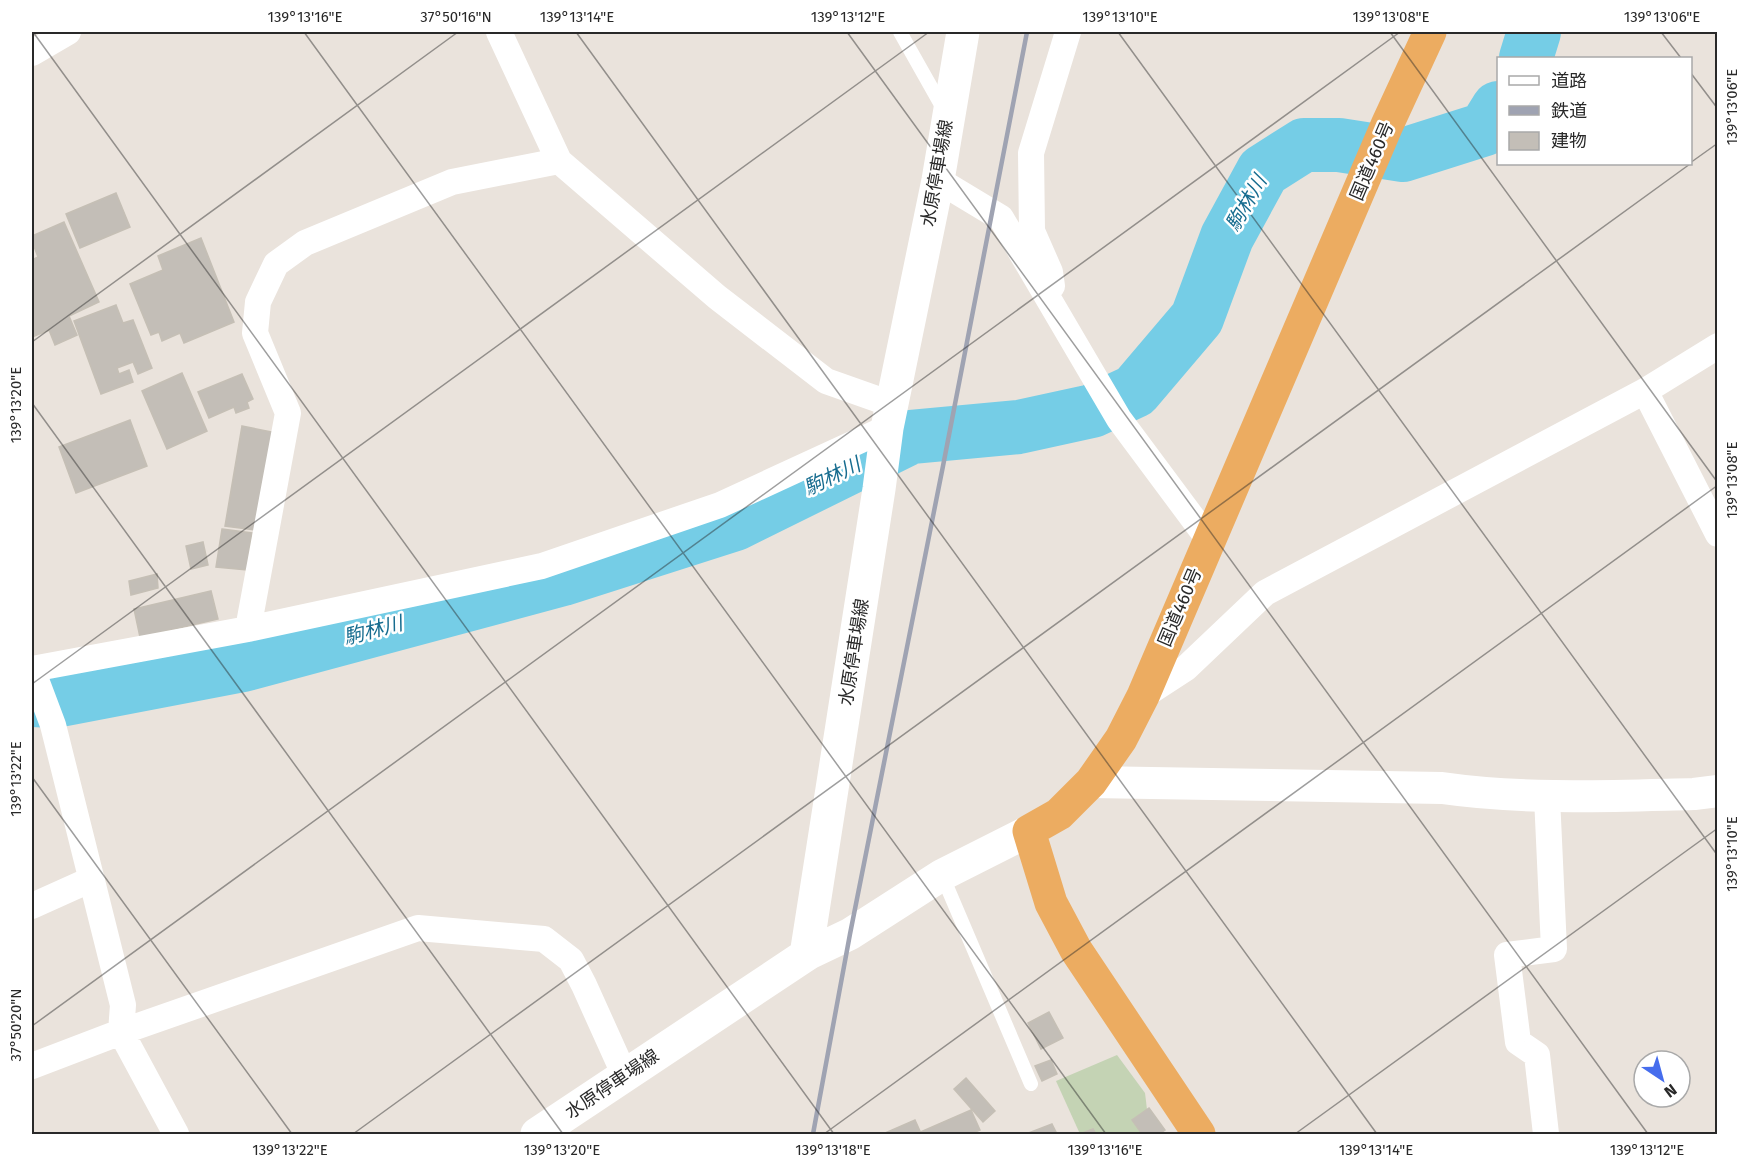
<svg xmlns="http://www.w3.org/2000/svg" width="1749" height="1166" viewBox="0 0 1749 1166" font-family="'Fira Sans','Noto Sans JP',sans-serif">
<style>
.cemetery{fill:#c4d3b4}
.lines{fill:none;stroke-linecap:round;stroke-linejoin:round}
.river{stroke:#75cde6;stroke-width:54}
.building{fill:#c3beb7;stroke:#c5bfb5;stroke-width:1.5}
.service{stroke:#fff;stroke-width:14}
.minor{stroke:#fff;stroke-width:26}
.tertiary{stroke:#fff;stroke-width:32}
.secondary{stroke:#fff;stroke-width:33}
.trunk{stroke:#ecac61;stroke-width:33}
.rail{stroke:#9fa3b2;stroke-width:4.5}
.ticks{fill:none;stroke:#292929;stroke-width:1.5;stroke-opacity:0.45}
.labels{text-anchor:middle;stroke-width:5;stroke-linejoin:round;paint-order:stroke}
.street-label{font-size:18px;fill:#292929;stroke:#fff}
.water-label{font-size:20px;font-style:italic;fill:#166c8f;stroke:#fff}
.neatline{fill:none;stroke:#292929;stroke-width:2}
.ticks-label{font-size:15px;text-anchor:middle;fill:#292929}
</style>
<rect width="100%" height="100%" fill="#eae3dc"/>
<path class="cemetery" d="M 1117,1055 L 1145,1093 L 1150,1134 L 1080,1134 L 1056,1081 Z"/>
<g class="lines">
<path class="river" d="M 1526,58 L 1534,32
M 32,700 L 55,701 L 243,665 L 563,579 L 735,524 L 911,437 L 1019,427 L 1092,411 L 1135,391 L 1197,318 L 1227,237 L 1263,171 L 1304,145 L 1339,145 L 1403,155 L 1485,129 L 1498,108"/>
</g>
<path class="building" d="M 116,193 L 130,227 L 80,248 L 66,214 Z
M 64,222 L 99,302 L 69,316 L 77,335 L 55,345 L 49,330 L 32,337 L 33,305 L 32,260 L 38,257 L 32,241 L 32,236 Z
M 201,238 L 234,322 L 184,343 L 180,333 L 162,341 L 159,332 L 151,335 L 130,284 L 163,270 L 158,256 Z
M 116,305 L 123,323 L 133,320 L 152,368 L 138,374 L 133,362 L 117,368 L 119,374 L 129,370 L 133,382 L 101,394 L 74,321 Z
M 182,373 L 207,431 L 167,449 L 142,391 Z
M 242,374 L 253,399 L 247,402 L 249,408 L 236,413 L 234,407 L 209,418 L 198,392 Z
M 130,420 L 147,466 L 76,493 L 59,447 Z
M 242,426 L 272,432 L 255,530 L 225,526 Z
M 222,529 L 252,533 L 247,570 L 216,567 Z
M 203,542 L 208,565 L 191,569 L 186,546 Z
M 157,574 L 158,588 L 131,595 L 129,581 Z
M 211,591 L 218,619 L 140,637 L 134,609 Z
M 1049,1012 L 1063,1038 L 1041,1049 L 1028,1023 Z
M 1051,1060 L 1057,1074 L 1042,1081 L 1035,1066 Z
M 966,1078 L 995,1111 L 983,1122 L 954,1089 Z
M 1149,1108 L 1165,1130 L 1159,1134 L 1142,1134 L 1132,1120 Z
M 971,1110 L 980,1130 L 970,1134 L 916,1134 Z
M 915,1120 L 920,1131 L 913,1134 L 883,1134 Z
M 1052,1124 L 1057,1134 L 1026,1134 Z
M 1093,1129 L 1096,1134 L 1080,1134 Z"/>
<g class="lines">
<path class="service" d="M 900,32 L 944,110
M 942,875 L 1031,1084"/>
<path class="minor" d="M 499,32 L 559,161 L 717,297 L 826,381 L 891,404
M 32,53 L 68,32
M 938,180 L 1001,218 L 1119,419 L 1209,540
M 1052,286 L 1050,272 L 1032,231 L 1031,153 L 1068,32
M 1645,391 L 1718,534
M 248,629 L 288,413 L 255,333 L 258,302 L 276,264 L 305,243 L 452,182 L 559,161
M 32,669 L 248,629 L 542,566 L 720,505 L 887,428
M 32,669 L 53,725 L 123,1005 L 121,1032 L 176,1134
M 1143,696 L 1186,668 L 1265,593 L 1645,391 L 1718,346
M 32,906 L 92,879
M 32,1066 L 121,1032 L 418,928 L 544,939 L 571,960 L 584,985 L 625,1076
M 1546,1134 L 1537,1055 L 1518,1042 L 1507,955 L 1554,949 L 1547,797"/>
<path class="tertiary" d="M 1091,782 L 1442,788 C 1526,800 1610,796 1694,794 L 1718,791
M 806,955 L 850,934 L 942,875 L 1029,831"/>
<path class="secondary" d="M 537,1134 L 806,955 L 879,489 L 887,428 L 938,180 L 963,32"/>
<path class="trunk" d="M 1199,1134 L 1076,950 L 1051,903 L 1029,831 L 1059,814 L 1091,782 L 1121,739 L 1143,696 L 1387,125 L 1430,32"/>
<path class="rail" d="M 813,1134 L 850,934 L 943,466 L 1027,32"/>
</g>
<path class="ticks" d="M 33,32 L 834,1134M 304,32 L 1106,1134M 576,32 L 1377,1134M 847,32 L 1648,1134M 1118,32 L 1718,856M 1390,32 L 1718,483M 1661,32 L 1681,58M 1690,72 L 1718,109M 1690,163 L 1718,143M 32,342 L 458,32M 32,403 L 563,1134M 32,684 L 929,32M 32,777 L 292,1134M 32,1026 L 1400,32M 353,1134 L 1690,164M 824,1134 L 1718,485M 1295,1134 L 1718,828"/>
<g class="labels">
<g class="street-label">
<text transform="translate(1372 161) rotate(-67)" y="6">国道460号</text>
<text transform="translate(937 173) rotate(-80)" y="6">水原停車場線</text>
<text transform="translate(1180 607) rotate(-67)" y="6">国道460号</text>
<text transform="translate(854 652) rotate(-81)" y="6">水原停車場線</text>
<text transform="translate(612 1084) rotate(-34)" y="6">水原停車場線</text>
</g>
<g class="water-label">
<text transform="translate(1246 203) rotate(-60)" y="7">駒林川</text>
<text transform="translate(832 476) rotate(-26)" y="7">駒林川</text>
<text transform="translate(373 630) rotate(-15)" y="7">駒林川</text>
</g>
</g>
<rect width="1749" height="1166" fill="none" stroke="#ffffff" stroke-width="66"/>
<rect x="1497" y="57" width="195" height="108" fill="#ffffff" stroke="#a9a9a9" stroke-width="1.5"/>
<rect x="1509" y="76" width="30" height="9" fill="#ffffff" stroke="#a9a9a9" stroke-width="1.5"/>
<text x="1551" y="87" font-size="18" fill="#292929">道路</text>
<rect x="1509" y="106" width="30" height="9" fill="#9fa3b2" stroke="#a9a9a9" stroke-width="1.5"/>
<text x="1551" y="117" font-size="18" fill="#292929">鉄道</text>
<rect x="1509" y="132" width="30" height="18" fill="#c3beb7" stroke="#a9a9a9" stroke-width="1.5"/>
<text x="1551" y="147" font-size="18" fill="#292929">建物</text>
<g transform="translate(1662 1079) rotate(144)"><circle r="28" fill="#ffffff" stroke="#a9a9a9" stroke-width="1.5"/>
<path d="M0-4.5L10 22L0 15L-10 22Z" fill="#466ded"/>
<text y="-9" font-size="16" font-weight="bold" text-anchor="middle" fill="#292929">N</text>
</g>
<rect x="33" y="33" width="1683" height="1100" class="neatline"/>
<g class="ticks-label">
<text x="305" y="22">139°13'16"E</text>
<text x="456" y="22">37°50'16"N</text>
<text x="577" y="22">139°13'14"E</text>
<text x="848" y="22">139°13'12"E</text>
<text x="1120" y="22">139°13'10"E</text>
<text x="1391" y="22">139°13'08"E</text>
<text x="1662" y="22">139°13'06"E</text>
<text transform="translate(1732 107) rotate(-90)" y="5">139°13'06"E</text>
<text transform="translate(16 405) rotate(-90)" y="5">139°13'20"E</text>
<text transform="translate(1732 480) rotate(-90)" y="5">139°13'08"E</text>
<text transform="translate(16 779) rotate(-90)" y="5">139°13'22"E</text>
<text transform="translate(1732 854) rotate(-90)" y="5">139°13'10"E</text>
<text transform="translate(16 1025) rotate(-90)" y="5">37°50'20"N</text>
<text x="290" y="1155">139°13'22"E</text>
<text x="562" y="1155">139°13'20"E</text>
<text x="833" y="1155">139°13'18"E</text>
<text x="1105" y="1155">139°13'16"E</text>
<text x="1376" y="1155">139°13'14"E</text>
<text x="1647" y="1155">139°13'12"E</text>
</g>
</svg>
